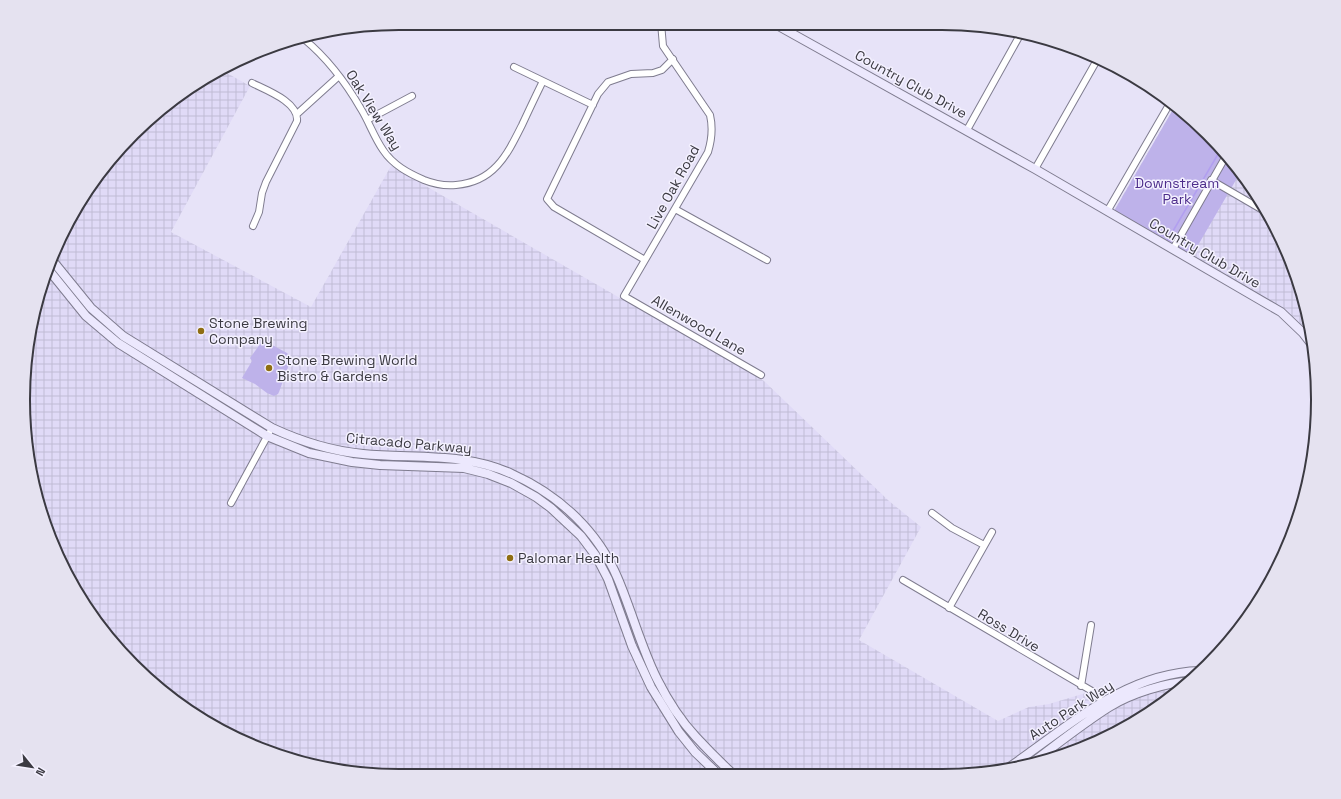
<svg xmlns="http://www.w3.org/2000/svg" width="1341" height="799" viewBox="0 0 1341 799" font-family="'Space Grotesk',sans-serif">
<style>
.industrial{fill:url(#industrial-grid)}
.green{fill:#beb2ea}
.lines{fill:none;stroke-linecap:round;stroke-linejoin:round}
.stream{stroke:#b29ff0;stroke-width:1.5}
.street-casing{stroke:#7f7c8f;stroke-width:8}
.secondary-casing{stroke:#7f7c8f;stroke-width:10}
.street{stroke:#fff;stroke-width:6}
.secondary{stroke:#ece8fd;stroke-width:8}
.poi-dot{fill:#8f6e12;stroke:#f4f1ff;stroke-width:1.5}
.labels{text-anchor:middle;stroke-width:3;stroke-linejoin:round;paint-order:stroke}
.street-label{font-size:14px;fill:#3b3a42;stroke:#f4f1ff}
.park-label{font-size:14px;fill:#4d2d8b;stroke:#f4f1ff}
.poi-label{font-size:14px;fill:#3b3a42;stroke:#f4f1ff;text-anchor:start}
.rim{fill:none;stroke:#3b3a42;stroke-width:2}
</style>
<defs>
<pattern id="industrial-grid" width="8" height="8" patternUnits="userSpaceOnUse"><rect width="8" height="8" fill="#e0daf7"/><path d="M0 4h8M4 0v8" fill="none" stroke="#c1bcd5"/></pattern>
</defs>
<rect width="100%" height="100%" fill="#e7e3f8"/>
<path class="industrial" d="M 225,72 L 250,86 L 171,232 L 311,307 L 391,166 L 764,381 L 889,501 L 921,527 L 859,640 L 998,721 L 1029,707 L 1049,704 L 1099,689 L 1108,704 L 1128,694 L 1159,682 L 1195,677 L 1190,682 L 1130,726 L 1039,763 L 966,775 L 375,775 L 278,756 L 190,712 L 101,629 L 43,521 L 23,400 L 43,279 L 87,190 L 170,101 Z
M 1175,106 L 1208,133 L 1255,191 L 1289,256 L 1311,326 L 1313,345 L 1296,325 L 1112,214 Z"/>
<path class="green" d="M 1175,106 L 1208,133 L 1240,173 L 1190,259 L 1113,213 Z
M 263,340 L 287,353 L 290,356 L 291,359 L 279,392 L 278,394 L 274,396 L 267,393 L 255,384 L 242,378 L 252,361 L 250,358 Z"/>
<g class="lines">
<path class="stream" d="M 1166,243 L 1221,149"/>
<defs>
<path id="street" d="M 661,23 L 663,46 L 710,115 C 713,128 712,139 708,152 L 624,296 L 761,375
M 304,39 C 327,58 346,83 361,109 C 369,122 374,137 383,150 C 393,165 408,173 424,180 C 434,184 445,186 456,185 C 494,182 507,155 522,125 C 529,110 536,95 543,81
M 514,67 L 593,105
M 252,83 C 266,90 299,102 297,121 L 266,182 L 262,193 L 259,212 L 253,226
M 297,114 L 339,76
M 367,120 L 412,96
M 967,130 L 1020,35
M 1035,169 L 1097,60
M 1211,180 L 1266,212
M 675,209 L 767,260
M 1108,210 L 1170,103
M 1173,249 L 1226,156
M 645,260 L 554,207 L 547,199 L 598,94 L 608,82 L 631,74 L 653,73 L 662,70 L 673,59
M 231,503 L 269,433
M 932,513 L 952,528 L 984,545
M 903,580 L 1097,694 L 1102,702
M 949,608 L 992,532
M 1081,686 L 1091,625"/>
<path id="secondary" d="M 775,24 L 1035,169 L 1281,312 L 1303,333 L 1313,346
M 52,260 L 91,308 L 123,336 L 272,428 C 300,441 331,451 363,454 C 413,459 465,452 512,474 C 559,495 598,531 618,579 C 632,612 641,647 657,679 C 667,699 680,720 696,737 C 708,750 721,763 734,775
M 48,269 L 86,316 L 118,343 L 267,436 L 309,453 L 352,462 L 380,465 L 464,468 L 488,474 L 511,483 L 536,497 L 551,508 L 581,536 L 596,556 L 608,579 L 632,646 L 651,687 L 679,732 L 695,752 L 719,775
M 1029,765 C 1056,745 1082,724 1109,707 C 1132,693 1165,683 1191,681
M 1008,768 C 1067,728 1124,673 1200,671"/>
</defs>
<use href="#street" class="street-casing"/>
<use href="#secondary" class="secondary-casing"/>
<use href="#street" class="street"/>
<use href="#secondary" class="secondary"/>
</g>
<g class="poi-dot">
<circle cx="201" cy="331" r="4"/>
<circle cx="269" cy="368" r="4"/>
<circle cx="510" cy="558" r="4"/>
</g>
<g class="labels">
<g class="street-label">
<text transform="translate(911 84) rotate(29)" y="5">Country Club Drive</text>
<text transform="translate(374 110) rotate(58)" y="5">Oak View Way</text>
<text transform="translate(673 187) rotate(-61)" y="5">Live Oak Road</text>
<text transform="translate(1205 253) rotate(30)" y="5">Country Club Drive</text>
<text transform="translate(699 325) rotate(30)" y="5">Allenwood Lane</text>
<text transform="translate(409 443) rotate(5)" y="5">Citracado Parkway</text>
<text transform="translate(1009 630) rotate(31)" y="5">Ross Drive</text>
<text transform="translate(1071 710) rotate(-33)" y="5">Auto Park Way</text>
</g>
<g class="park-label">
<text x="1177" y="188">Downstream<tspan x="1177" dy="16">Park</tspan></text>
</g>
<g class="poi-label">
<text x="209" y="328">Stone Brewing<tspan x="209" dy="16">Company</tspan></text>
<text x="277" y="365">Stone Brewing World<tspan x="277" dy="16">Bistro &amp; Gardens</tspan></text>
<text x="518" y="563">Palomar Health</text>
</g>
</g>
<path d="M0 0H1341V799H0ZM399 30H942A369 369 0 0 1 1311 399V400A369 369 0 0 1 942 769H399A369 369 0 0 1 30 400V399A369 369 0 0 1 399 30Z" fill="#e5e2f0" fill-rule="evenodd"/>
<path class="rim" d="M399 30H942A369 369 0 0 1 1311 399V400A369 369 0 0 1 942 769H399A369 369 0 0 1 30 400V399A369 369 0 0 1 399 30Z"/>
<g transform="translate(32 767) rotate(120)" stroke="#f4f1ff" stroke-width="3" paint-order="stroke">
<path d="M0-3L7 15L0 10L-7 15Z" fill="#3b3a42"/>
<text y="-6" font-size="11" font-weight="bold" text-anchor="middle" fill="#3b3a42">N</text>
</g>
</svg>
